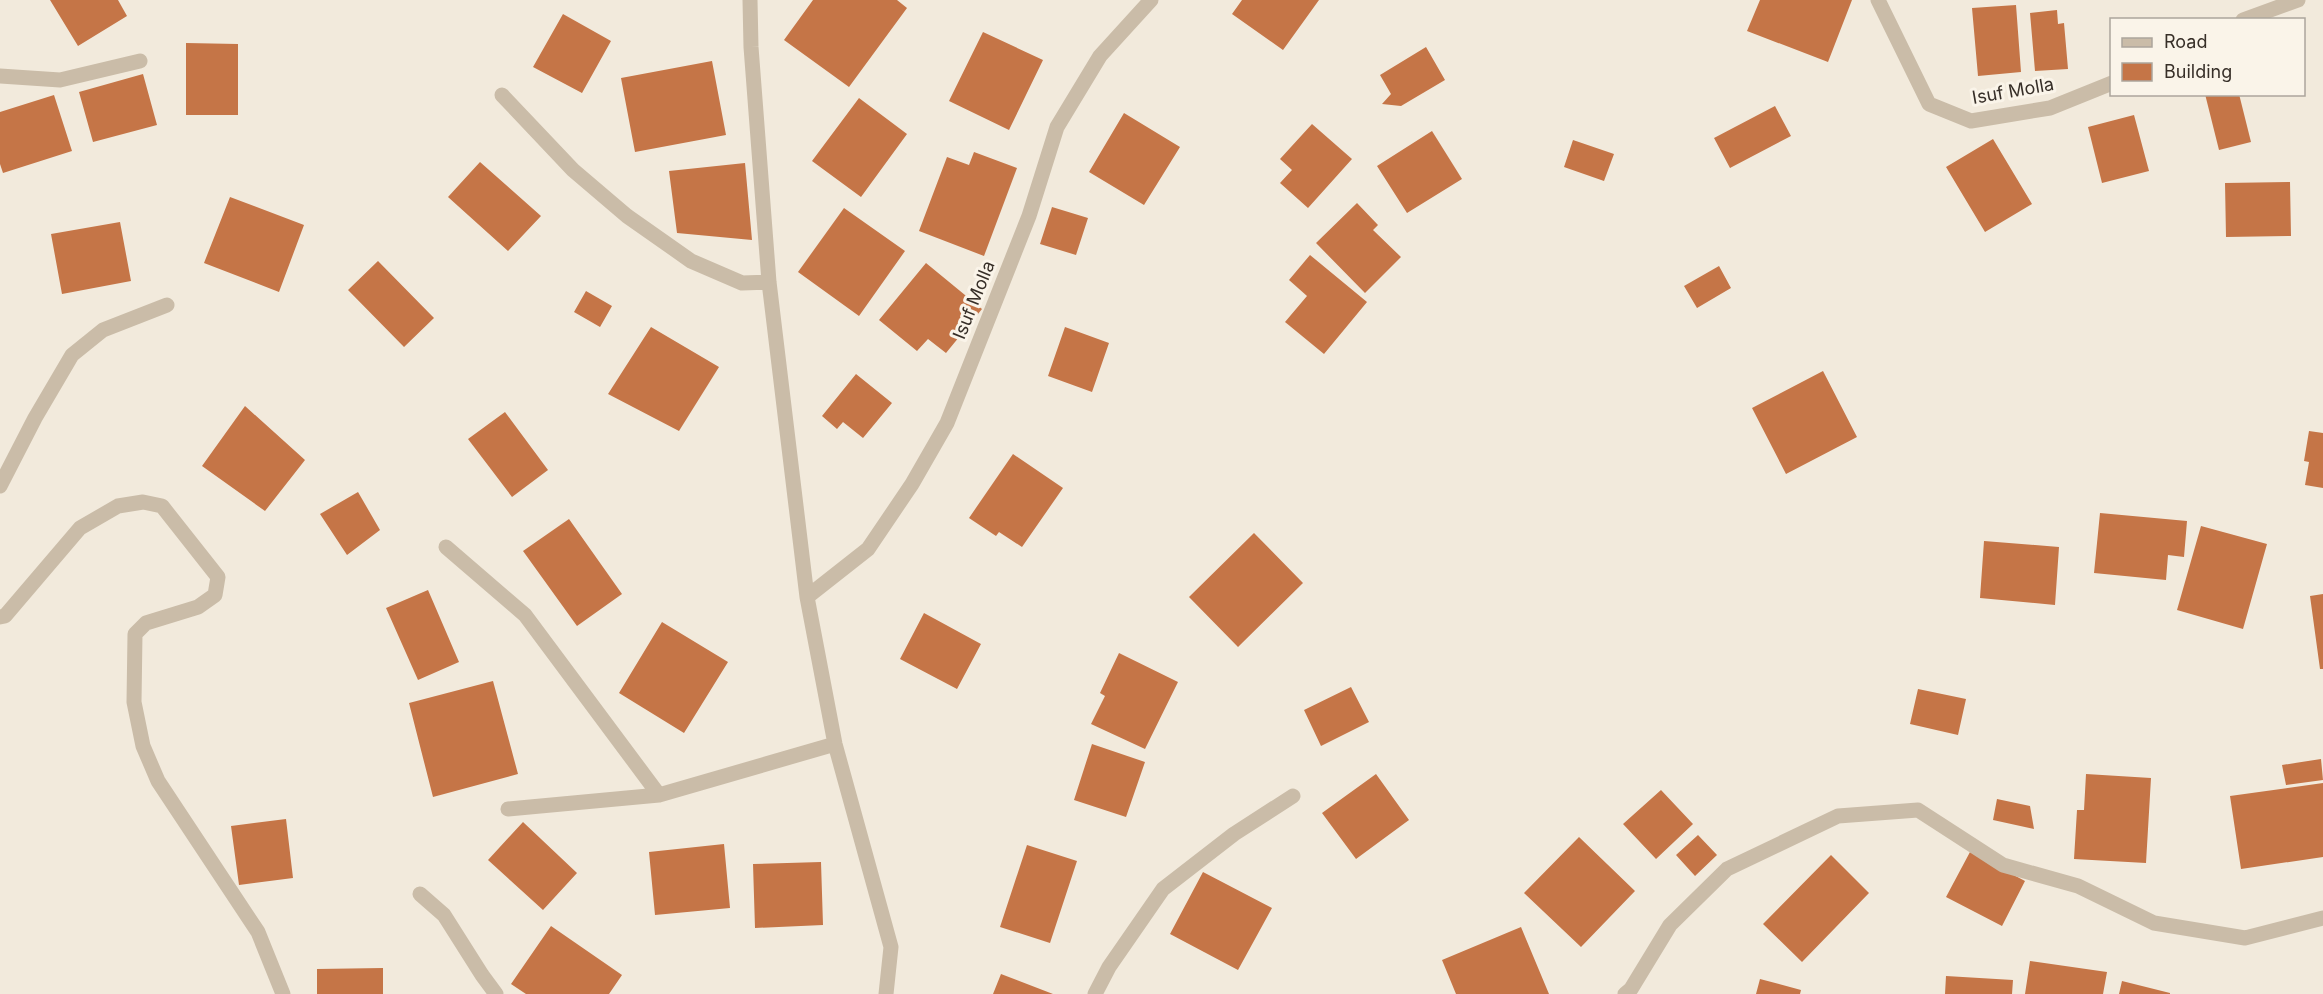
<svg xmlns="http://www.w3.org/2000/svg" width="2323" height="994" viewBox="0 0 2323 994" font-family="Inter,sans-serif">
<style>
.building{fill:#c57547}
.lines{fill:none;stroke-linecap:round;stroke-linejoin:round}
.street{stroke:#cabca8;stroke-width:15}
.labels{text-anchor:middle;stroke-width:6;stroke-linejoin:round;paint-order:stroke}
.street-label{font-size:18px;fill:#372f28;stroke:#faf4e9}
</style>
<rect width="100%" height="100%" fill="#f2eadc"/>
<path class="building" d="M 50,0 L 118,0 L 127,16 L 78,46 Z
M 813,0 L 897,0 L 907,8 L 849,87 L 784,40 Z
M 1242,0 L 1319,0 L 1283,50 L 1232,14 Z
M 1760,0 L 1852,0 L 1828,62 L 1747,31 Z
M 2016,5 L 2021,72 L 1978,76 L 1972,8 Z
M 2057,10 L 2058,24 L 2064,23 L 2068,69 L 2035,71 L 2030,13 Z
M 563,14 L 611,41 L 582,93 L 533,67 Z
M 983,32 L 1043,60 L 1009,130 L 949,101 Z
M 186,43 L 238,44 L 238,115 L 186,115 Z
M 1426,47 L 1445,80 L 1401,106 L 1382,104 L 1391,94 L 1380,75 Z
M 712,61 L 726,135 L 635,152 L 621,78 Z
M 143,74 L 157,125 L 93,142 L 79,92 Z
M 2205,94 L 2239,94 L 2251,142 L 2219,150 Z
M 54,95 L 72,151 L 3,173 L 0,164 L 0,112 Z
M 859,98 L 907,134 L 861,197 L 812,161 Z
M 1775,106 L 1791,136 L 1730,168 L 1714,138 Z
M 1124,113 L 1180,147 L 1144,205 L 1089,172 Z
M 2134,115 L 2149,171 L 2102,183 L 2088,127 Z
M 1312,124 L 1352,159 L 1308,208 L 1280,183 L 1292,170 L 1280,159 Z
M 1432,131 L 1462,179 L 1407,213 L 1377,166 Z
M 1993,139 L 2032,204 L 1985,232 L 1946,167 Z
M 1573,140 L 1614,154 L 1604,181 L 1564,167 Z
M 974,152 L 1017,168 L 984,256 L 919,231 L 947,157 L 969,165 Z
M 480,162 L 541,216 L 508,251 L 448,197 Z
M 745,163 L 752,240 L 677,233 L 669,171 Z
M 2290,182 L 2291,236 L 2226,237 L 2225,183 Z
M 230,197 L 304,225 L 279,292 L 204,263 Z
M 1357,203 L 1378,225 L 1373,230 L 1401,257 L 1365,293 L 1316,243 Z
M 1052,207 L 1088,218 L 1076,255 L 1040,244 Z
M 844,208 L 905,251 L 859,316 L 798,272 Z
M 120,222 L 131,281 L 62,294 L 51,234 Z
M 1310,255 L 1367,302 L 1324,354 L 1285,322 L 1307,296 L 1289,280 Z
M 378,261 L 434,318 L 404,347 L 348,290 Z
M 926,263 L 982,309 L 946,353 L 928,339 L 917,351 L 879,320 Z
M 1719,266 L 1731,288 L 1697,308 L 1684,286 Z
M 586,291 L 612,306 L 600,327 L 574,312 Z
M 651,327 L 719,367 L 679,431 L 608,394 Z
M 1065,327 L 1109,343 L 1092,392 L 1048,376 Z
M 1823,371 L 1857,437 L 1786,474 L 1752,408 Z
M 856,374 L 892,403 L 863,438 L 843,422 L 837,429 L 822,416 Z
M 245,406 L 305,460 L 265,511 L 202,466 Z
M 505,412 L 548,470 L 512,497 L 468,439 Z
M 2309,431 L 2323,433 L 2323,488 L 2305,485 L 2309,462 L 2304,461 Z
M 1013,454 L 1063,488 L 1022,547 L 999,532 L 996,536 L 969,518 Z
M 358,492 L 380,530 L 347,555 L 320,514 Z
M 2100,513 L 2187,521 L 2184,557 L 2168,555 L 2166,580 L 2094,573 Z
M 569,519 L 622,594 L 577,626 L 523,551 Z
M 2201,526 L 2267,544 L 2243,629 L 2177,610 Z
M 1254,533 L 1303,583 L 1238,647 L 1189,597 Z
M 1984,541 L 2059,547 L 2055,605 L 1980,598 Z
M 428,590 L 459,662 L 418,680 L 386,608 Z
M 2323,594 L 2323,669 L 2320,669 L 2310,596 Z
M 924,613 L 981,644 L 957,689 L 900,659 Z
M 662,622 L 728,662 L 684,733 L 619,693 Z
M 1119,653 L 1178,682 L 1145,749 L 1091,724 L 1105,696 L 1100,693 Z
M 493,681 L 518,774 L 433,797 L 409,703 Z
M 1351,687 L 1369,722 L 1321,746 L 1304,710 Z
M 1918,689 L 1966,699 L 1958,735 L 1910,724 Z
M 1092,744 L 1145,762 L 1126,817 L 1074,800 Z
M 2321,759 L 2323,780 L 2286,785 L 2282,765 Z
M 1376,774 L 1409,820 L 1356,859 L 1322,813 Z
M 2086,774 L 2151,778 L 2146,863 L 2074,859 L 2077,810 L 2084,810 Z
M 2323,783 L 2323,857 L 2241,869 L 2230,796 Z
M 1661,790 L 1693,824 L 1656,859 L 1623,824 Z
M 1997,799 L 2030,806 L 2034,829 L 1993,820 Z
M 286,819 L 293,878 L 239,885 L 231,826 Z
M 523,822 L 577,873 L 543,910 L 488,860 Z
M 1698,835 L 1717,855 L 1695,876 L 1676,855 Z
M 1579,837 L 1635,891 L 1581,947 L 1524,893 Z
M 724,844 L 730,908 L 655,915 L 649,852 Z
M 1027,845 L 1077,861 L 1050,943 L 1000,927 Z
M 1970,852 L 2025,881 L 2002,926 L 1946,897 Z
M 1831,855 L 1869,893 L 1802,962 L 1763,924 Z
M 821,862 L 823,925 L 755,928 L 753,864 Z
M 1203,872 L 1272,908 L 1238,970 L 1170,934 Z
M 551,926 L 622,975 L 609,994 L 526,994 L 511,984 Z
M 1521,927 L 1549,994 L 1456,994 L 1442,960 Z
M 2030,961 L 2107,972 L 2103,994 L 2025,994 Z
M 383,968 L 383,994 L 317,994 L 317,969 Z
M 1001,974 L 1053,994 L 993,994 Z
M 1946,976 L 2013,980 L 2012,994 L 1945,994 Z
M 1760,979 L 1801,990 L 1800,994 L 1756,994 Z
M 2122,981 L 2170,993 L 2170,994 L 2119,994 Z"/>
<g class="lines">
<path class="street" d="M 750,0 L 751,47 L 769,282 L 807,597 L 835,744 L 891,947 L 886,994
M 1878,0 L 1929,104 L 1971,121 L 2050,108 L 2112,83
M 2243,20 L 2298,0
M 0,76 L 60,80 L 140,61
M 502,95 L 573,170 L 627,216 L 691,261 L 742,283 L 769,282
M 0,486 L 35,418 L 72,355 L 103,330 L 167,305
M 446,547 L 525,615 L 659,795
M 807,597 L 868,549 L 912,484 L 947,423 L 1029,216 L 1057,127 L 1100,56 L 1151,0
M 0,617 L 5,616 L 80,528 L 118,506 L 143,502 L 162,506 L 218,577 L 215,595 L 198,607 L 146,623 L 135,634 L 134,702 L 143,746 L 158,781 L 258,932 L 283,994
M 508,809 L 659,795 L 835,744
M 420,894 L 444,915 L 482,975 L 496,994
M 1095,994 L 1109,967 L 1163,889 L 1234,834 L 1293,796
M 1625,994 L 1631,989 L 1670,925 L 1727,869 L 1838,816 L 1918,810 L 2003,865 L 2078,886 L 2154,923 L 2245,938 L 2323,918"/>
</g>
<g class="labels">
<g class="street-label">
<text transform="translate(2013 91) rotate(-10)" y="6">Isuf Molla</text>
<text transform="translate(974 300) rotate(-68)" y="6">Isuf Molla</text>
</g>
</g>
<rect x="2110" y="18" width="195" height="78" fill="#faf4e9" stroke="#aca59c" stroke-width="1.5"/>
<rect x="2122" y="38" width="30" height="9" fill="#cabca8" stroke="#aca59c" stroke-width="1.5"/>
<text x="2164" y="48" font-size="18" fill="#372f28">Road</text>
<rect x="2122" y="63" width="30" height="18" fill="#c57547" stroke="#aca59c" stroke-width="1.5"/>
<text x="2164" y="78" font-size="18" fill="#372f28">Building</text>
</svg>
